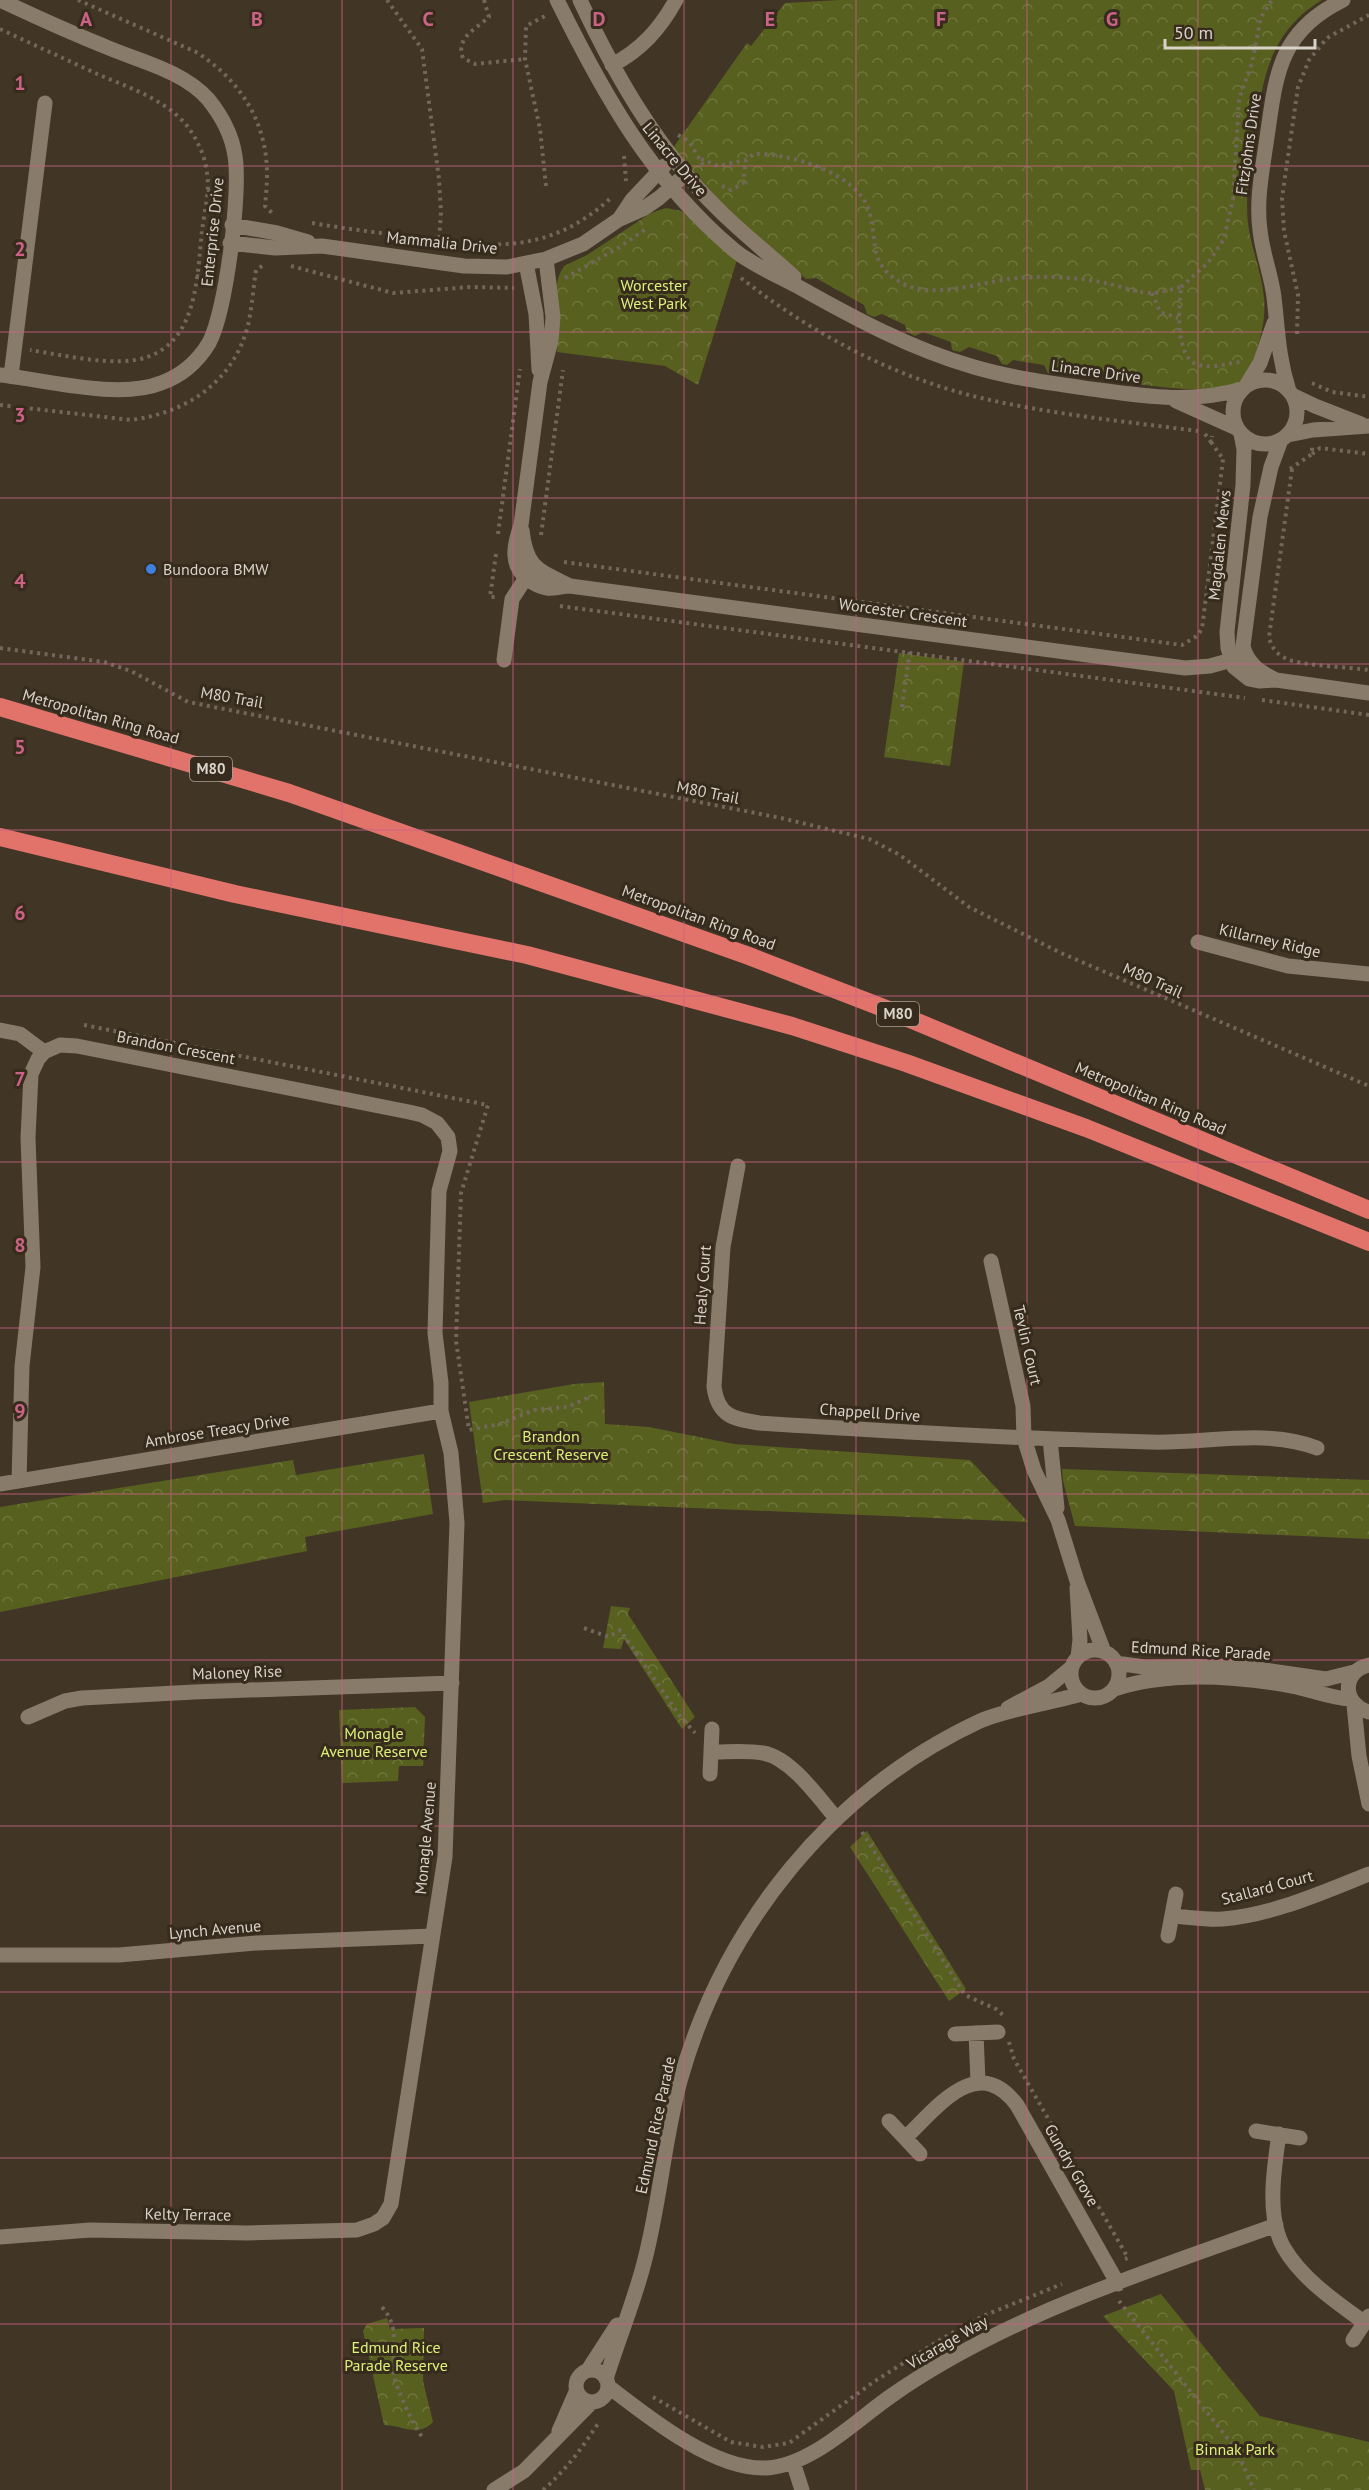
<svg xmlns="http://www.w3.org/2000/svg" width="1369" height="2490" viewBox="0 0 1369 2490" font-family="'PT Sans',sans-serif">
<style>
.park{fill:url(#park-crowns)}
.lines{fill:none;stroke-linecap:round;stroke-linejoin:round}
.path{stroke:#72675a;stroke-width:4;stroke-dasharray:3 4.5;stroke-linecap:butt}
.minor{stroke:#887b6a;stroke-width:15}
.highway{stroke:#e2736b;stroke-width:18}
.grid{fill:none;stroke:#cc6387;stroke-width:1.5;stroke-opacity:0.55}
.shop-dot{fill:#3f7fe0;stroke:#362b1c;stroke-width:2}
.labels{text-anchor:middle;stroke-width:6;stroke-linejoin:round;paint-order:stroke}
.shield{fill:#362b1c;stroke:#a9a196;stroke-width:1.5}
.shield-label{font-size:15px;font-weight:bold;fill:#dad3ca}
.street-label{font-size:16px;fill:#dad3ca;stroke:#362b1c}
.park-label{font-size:16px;fill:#ddf078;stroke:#362b1c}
.poi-label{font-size:16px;fill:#dad3ca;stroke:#362b1c;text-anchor:start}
.grid-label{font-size:20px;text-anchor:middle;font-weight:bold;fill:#cc6387;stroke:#362b1c;stroke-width:6;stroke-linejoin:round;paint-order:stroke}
</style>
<defs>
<pattern id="park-crowns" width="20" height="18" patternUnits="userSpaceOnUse" patternTransform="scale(1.5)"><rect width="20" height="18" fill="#57601e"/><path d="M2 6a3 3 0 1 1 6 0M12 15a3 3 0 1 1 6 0" fill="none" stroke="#6f763d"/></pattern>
</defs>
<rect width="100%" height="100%" fill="#413526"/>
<path class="park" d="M 840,0 L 1322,0 C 1264,35 1261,90 1253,150 C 1250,174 1245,199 1248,223 C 1251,248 1262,273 1264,298 C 1266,318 1261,337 1255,356 C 1252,365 1248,378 1239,383 C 1217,397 1149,385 1122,382 L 1117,375 L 1063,368 L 1057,374 L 1048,373 L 1044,365 L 1013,360 L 1007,365 L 1002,364 L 997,356 L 969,347 L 960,352 L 952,350 L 951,342 L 923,332 L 915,336 L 907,332 L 905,325 L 882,314 L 874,317 L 867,314 L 864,305 L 816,278 L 806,279 L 726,208 L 673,148 L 747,43 L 751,46 L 785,3 Z
M 666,208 L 682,211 L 691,216 L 737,260 L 698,385 L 665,366 L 557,352 C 560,324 548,290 564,266 L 587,255 L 651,213 Z
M 899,653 L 964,662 L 950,766 L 884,757 Z
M 604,1382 L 605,1424 L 649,1427 L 734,1444 L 970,1460 L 1028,1522 L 505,1500 L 483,1503 L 469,1402 L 574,1384 Z
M 424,1454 L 433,1514 L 305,1537 L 307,1551 L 0,1612 L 0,1507 L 293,1460 L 296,1475 Z
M 1062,1469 L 1369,1480 L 1369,1539 L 1075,1526 L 1063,1481 Z
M 611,1606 L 630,1608 L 628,1614 L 695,1717 L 682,1729 L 624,1639 L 621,1649 L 603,1648 Z
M 415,1707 L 425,1717 L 423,1766 L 399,1766 L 398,1781 L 342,1783 L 339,1710 Z
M 867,1831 L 966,1989 L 949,2001 L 850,1847 Z
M 1161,2294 L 1260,2416 L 1369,2442 L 1369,2490 L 1205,2490 L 1200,2470 L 1191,2470 L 1174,2391 L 1103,2316 Z
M 387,2318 L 390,2329 L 424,2328 L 423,2381 L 433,2422 C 418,2438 402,2425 384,2425 L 363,2331 L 367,2324 Z"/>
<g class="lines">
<path class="path" d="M 78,0 L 196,52 C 239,79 267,121 267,174 C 267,185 266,195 265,206 L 274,215
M 387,0 L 422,49 L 439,179 L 441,212 L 439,241
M 484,0 L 489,17 C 476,29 455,38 463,58 L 475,64 L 525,59
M 0,29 C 32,44 63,58 95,73 C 127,87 166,99 188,127 C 198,141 205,156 207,173 C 210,191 204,213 202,231 C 197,275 198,340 147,357 C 116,368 64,355 30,350
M 678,135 L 689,141 L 703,165
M 624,156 L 626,181
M 701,159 L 718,166 L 746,160
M 546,186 L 540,129 L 525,59 L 526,26 L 547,15
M 722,186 L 731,190 L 743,183 L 746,160 L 754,154 C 789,153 854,172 868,208 C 879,239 866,264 902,283 C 934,301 985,280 1019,278 C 1048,276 1077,277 1105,283 C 1120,286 1140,294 1154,293 C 1163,292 1173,289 1181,287 C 1179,306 1174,359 1199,365 C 1214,369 1227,363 1241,362
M 207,190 L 221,191
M 312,223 C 347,229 382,233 417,238 C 494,248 549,254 611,198
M 291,266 L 393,293 L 470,287 L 514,288
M 196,276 L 210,278
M 565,278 L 618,248 L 646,229
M 741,278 C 814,335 898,380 990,400 C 1058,415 1129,422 1198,431
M 1181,287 L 1208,263 L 1224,239 L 1233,199 L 1239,99 L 1252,63 L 1261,17 L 1272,0
M 1152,293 L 1160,312 L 1178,318
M 1297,334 L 1298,295 L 1284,231 L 1282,198 L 1298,87 L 1309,60 L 1327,38 L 1369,15
M 1312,383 L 1332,392 L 1369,397
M 0,405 L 131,420 C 185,413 231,384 247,329 C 252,310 253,290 256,270 L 265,264
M 1205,434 L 1211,442 L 1212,436
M 1211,442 L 1223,459
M 1312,454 L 1320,448 L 1369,454
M 1290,469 L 1312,454 L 1312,446
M 1292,469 L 1269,637 C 1271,646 1276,654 1285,658 C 1299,666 1350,667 1369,670
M 498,534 L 520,369
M 541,535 L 563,370
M 496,554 L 490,597 L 496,597
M 564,562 L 1182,645 L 1197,636 L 1202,629 L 1223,459
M 560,606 L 1245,698
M 0,648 L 104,662 L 131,671 L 188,702 L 781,818 L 869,839 L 900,855 L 969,907 L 1061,953 L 1369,1086
M 1262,700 L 1369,715
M 902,707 L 910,650
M 84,1025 L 488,1105 L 461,1193 L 456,1341 L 469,1430 L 500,1424 L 534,1410 L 568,1407 L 587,1398
M 584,1628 L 609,1637 L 620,1630 L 680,1716 L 695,1733
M 862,1832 L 965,1995 L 996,2009 L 1003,2015
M 1009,2042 L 1014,2059 L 1128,2258 L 1125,2259
M 1119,2301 L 1236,2449 L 1254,2490
M 382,2307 C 401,2328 391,2350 394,2374 C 395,2387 415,2428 423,2438
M 653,2397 L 731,2442 L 763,2447 L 789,2443 L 875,2381 L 943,2338 L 983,2316 L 1062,2284
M 543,2490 C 566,2470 583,2447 599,2422"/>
<path class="minor" d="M 0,0 C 34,16 69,32 104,46 C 138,61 182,70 208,99 C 221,115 232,135 235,156 C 241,192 226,311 209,343 C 198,361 181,376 161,383 C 119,400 46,380 0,375
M 557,0 C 604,95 651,180 734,250 C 752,265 777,275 797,286 C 854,318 911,349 974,367 C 1015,379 1057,384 1099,390 C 1150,397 1192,403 1243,389
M 580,0 C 616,77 658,150 719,210 C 742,233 769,254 794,277
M 612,65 C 641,50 660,29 676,0
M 620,218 L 632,200 L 664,166
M 232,225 L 277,233 L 308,242
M 230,243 L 275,248 L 322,246 L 464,266 L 507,267 L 546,259 L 583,244 L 618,220 L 643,209 L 659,198 L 686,174
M 546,259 L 553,317 L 551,341 L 540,382 L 521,525 C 514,545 509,566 529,580 C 534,584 540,587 547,588 C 554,589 563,586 570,586 L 1185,668 L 1210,666 L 1246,656
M 526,263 L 536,314 L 539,370
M 11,376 L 45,103
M1233 412a32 32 0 1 1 64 0a32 32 0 1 1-64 0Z
M 1246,386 L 1260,363 L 1274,323
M 1289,391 C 1278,356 1278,331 1274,297 C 1271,274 1262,252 1260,230 C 1256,201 1262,172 1266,144 C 1276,78 1276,33 1343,0
M 1292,395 L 1315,406 L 1361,424
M 1176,401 L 1236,428
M 1241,434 L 1244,449 L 1243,485 L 1227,632 L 1228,648 L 1234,667 L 1249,679 L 1259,681 L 1276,680 L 1369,693
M 1288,435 L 1313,430 L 1369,426
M 522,530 C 526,568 538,570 570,586
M 504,660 L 512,599 L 533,567
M 1276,680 C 1260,672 1247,664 1243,646 L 1260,517 L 1271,467 L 1281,440
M 1198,942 L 1288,966 L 1369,974
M 0,1030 L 20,1034 L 44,1052
M 738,1166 L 723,1247 L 714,1387 C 718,1416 733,1419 759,1423 C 889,1431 1019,1439 1150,1442 C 1205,1444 1265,1428 1317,1448
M 991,1261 L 1023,1406 L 1024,1438 L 1034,1470 L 1058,1520 L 1077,1581 L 1104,1652
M 1050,1439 L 1057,1508
M 0,1484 L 441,1411
M 1077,1587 L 1080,1640 L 1078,1657
M1071 1674a24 24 0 1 1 48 0a24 24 0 1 1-48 0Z
M 1116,1663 L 1144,1667 L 1237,1666 L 1326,1679 L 1354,1672
M 1369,1665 C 1341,1671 1342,1705 1369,1712
M 1114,1689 C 1169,1671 1236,1676 1292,1686 C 1312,1690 1330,1698 1350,1699
M 1354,1705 L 1359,1756 L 1369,1804
M 1008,1708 L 1049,1686 L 1072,1667
M 28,1717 L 65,1701 L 82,1698 L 194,1692 L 452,1683
M 711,1752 C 728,1752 746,1750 763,1753 C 791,1758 818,1797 836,1818
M 710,1774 L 712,1729
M 1172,1916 C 1189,1917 1206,1920 1223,1919 C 1273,1915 1323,1892 1369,1874
M 1168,1936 L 1176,1894
M 0,1955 L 119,1955 L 257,1943 L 432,1936
M 976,2033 L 978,2082
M 955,2034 L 998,2032
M 889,2121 L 920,2154
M 1256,2131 L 1300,2138
M 1279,2134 C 1274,2168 1266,2217 1284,2248 C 1302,2279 1336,2302 1365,2323
M 905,2138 C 937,2108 977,2052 1017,2105 L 1118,2284
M 0,2237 L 90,2230 L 247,2233 L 357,2230 L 374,2224 L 383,2218 L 391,2204 L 445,1857 L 457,1523 L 451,1453 L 441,1411 L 441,1383 L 435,1333 L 439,1191 L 450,1151 L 448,1137 L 437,1123 L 422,1115 L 409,1112 L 77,1046 L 60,1045 L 44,1052 L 38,1059 L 31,1074 L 28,1138 L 33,1267 L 22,1366 L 19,1481
M 1353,2340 L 1369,2316
M576 2386a16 16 0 1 1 32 0a16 16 0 1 1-32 0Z
M 588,2370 L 617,2325
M 606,2379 C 618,2340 634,2302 644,2263 C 660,2203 664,2140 680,2081 C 724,1924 832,1790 980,1721 C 1007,1709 1051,1703 1081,1694
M 608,2386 C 648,2417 715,2471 767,2468 C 812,2465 855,2421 891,2396 C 1005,2316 1146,2272 1276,2225
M 559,2431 L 576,2392
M 793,2462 L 802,2490
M 494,2490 L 524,2471 L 591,2403"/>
<path class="highway" d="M 0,707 L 289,793 L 749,956 L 886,1009 L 1369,1210
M 0,837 L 235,894 L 527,955 L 792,1026 L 906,1063 L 1086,1128 L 1369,1242"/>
</g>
<path class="grid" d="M 171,0 L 171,2490M 342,0 L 342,2490M 513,0 L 513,2490M 684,0 L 684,2490M 856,0 L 856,2490M 1027,0 L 1027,2490M 1198,0 L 1198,2490M 0,166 L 1369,166M 0,332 L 1369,332M 0,498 L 1369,498M 0,664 L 1369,664M 0,830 L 1369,830M 0,996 L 1369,996M 0,1162 L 1369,1162M 0,1328 L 1369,1328M 0,1494 L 1369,1494M 0,1660 L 1369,1660M 0,1826 L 1369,1826M 0,1992 L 1369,1992M 0,2158 L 1369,2158M 0,2324 L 1369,2324"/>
<circle class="shop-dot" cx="151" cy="569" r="6"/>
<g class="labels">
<g class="shield">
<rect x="190" y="757" width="42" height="24" rx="4.5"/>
<rect x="877" y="1002" width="42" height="24" rx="4.5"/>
</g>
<g class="shield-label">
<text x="211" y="774">M80</text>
<text x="898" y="1019">M80</text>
</g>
<g class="street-label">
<text transform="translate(1248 144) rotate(-82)" y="6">Fitzjohns Drive</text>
<text transform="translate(675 159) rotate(50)" y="6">Linacre Drive</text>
<text transform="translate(212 232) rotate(-84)" y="6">Enterprise Drive</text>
<text transform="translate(442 242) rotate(6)" y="6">Mammalia Drive</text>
<text transform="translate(1096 371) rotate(8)" y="6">Linacre Drive</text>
<text transform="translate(1219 545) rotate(-84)" y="6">Magdalen Mews</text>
<text transform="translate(903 612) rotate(8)" y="6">Worcester Crescent</text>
<text transform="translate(232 697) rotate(10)" y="6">M80 Trail</text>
<text transform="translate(101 716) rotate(16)" y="6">Metropolitan Ring Road</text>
<text transform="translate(708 792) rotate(11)" y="6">M80 Trail</text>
<text transform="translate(699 917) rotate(20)" y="6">Metropolitan Ring Road</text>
<text transform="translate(1270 940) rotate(13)" y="6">Killarney Ridge</text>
<text transform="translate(1153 980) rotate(24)" y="6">M80 Trail</text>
<text transform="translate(176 1047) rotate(11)" y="6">Brandon Crescent</text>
<text transform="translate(1151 1098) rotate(23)" y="6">Metropolitan Ring Road</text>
<text transform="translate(702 1285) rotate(-86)" y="6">Healy Court</text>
<text transform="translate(1028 1345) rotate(77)" y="6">Tevlin Court</text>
<text transform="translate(870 1412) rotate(4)" y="6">Chappell Drive</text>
<text transform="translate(217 1430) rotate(-9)" y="6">Ambrose Treacy Drive</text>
<text transform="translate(1201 1650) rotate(3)" y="6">Edmund Rice Parade</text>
<text transform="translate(237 1672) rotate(-2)" y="6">Maloney Rise</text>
<text transform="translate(425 1838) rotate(-85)" y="6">Monagle Avenue</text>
<text transform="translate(1267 1887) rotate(-15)" y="6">Stallard Court</text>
<text transform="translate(215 1929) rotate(-5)" y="6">Lynch Avenue</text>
<text transform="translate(655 2125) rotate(-78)" y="6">Edmund Rice Parade</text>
<text transform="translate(1072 2165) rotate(60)" y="6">Gundry Grove</text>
<text transform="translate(188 2214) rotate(1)" y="6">Kelty Terrace</text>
<text transform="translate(947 2342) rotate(-30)" y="6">Vicarage Way</text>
</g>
<g class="park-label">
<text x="654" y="291">Worcester<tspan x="654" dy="18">West Park</tspan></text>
<text x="551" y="1442">Brandon<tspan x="551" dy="18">Crescent Reserve</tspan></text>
<text x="374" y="1739">Monagle<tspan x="374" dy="18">Avenue Reserve</tspan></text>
<text x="396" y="2353">Edmund Rice<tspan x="396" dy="18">Parade Reserve</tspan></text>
<text x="1235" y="2455">Binnak Park</text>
</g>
<g class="poi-label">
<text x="163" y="575">Bundoora BMW</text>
</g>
</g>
<g class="grid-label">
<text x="86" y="26">A</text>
<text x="257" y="26">B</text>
<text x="428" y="26">C</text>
<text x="599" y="26">D</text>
<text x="770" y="26">E</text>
<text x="941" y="26">F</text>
<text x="1112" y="26">G</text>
<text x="20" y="90">1</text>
<text x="20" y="256">2</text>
<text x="20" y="422">3</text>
<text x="20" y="588">4</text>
<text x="20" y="754">5</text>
<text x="20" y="920">6</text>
<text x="20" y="1086">7</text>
<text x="20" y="1252">8</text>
<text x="20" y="1418">9</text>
</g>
<path d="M1165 39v9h150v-9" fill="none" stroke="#dad3ca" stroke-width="3"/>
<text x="1174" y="39" font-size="18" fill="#dad3ca" stroke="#362b1c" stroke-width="4.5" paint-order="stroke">50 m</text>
</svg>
